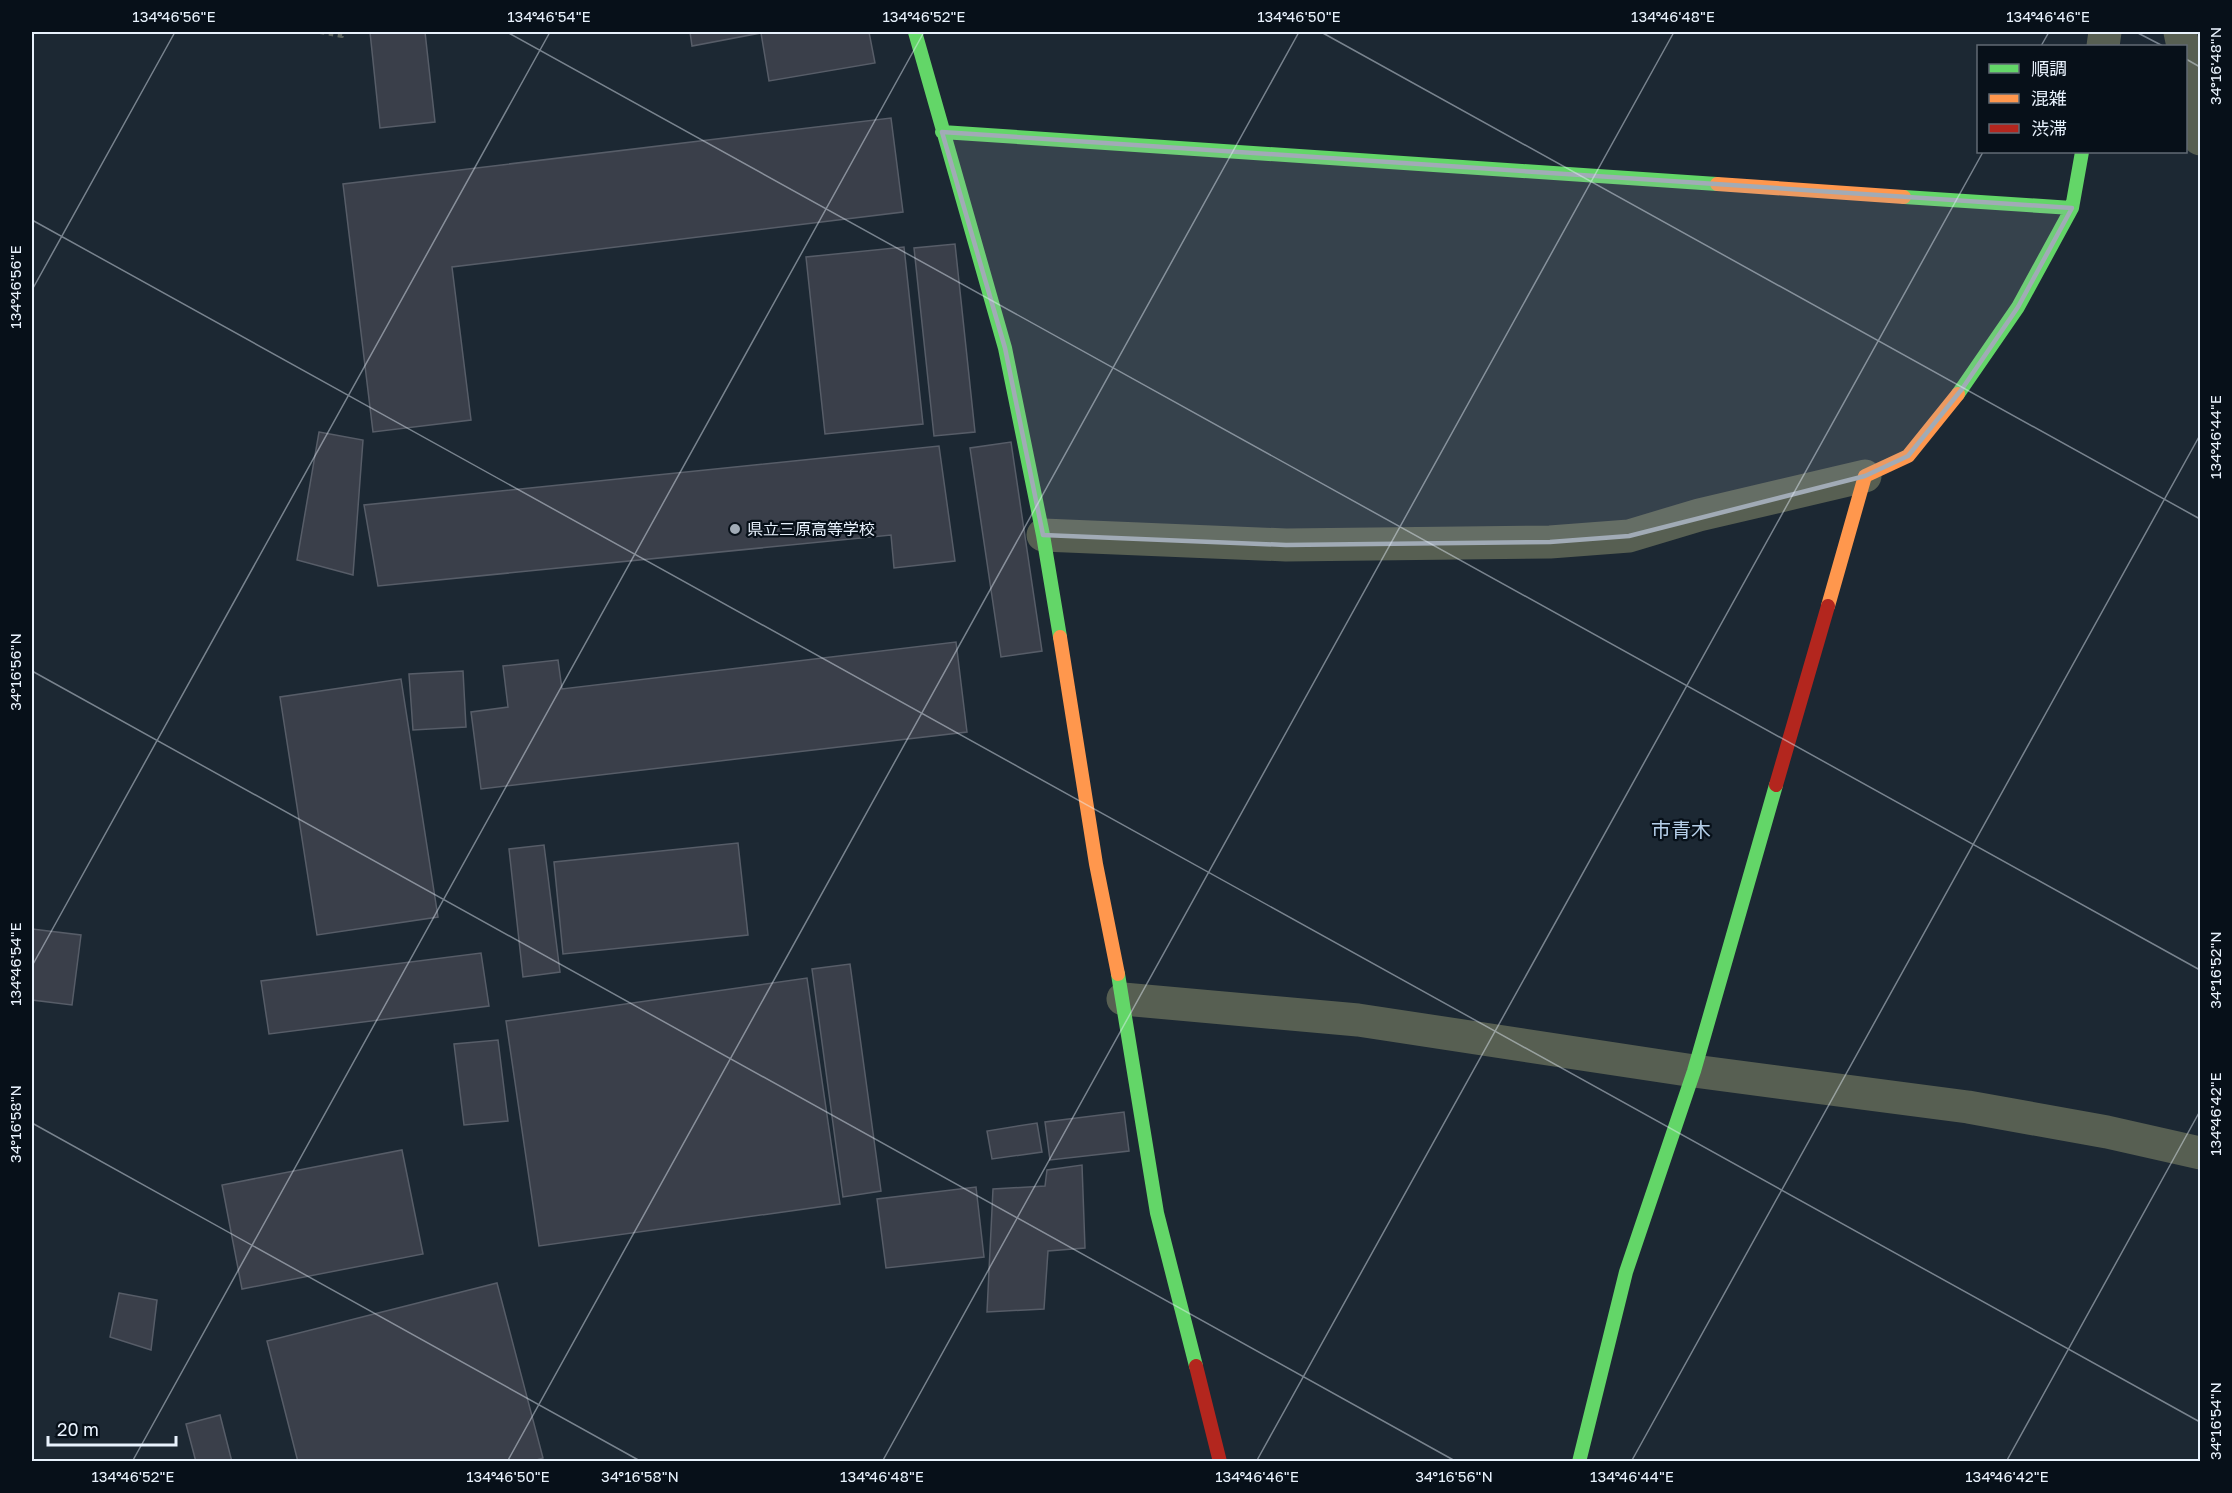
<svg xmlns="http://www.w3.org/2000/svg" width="2232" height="1493" viewBox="0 0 2232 1493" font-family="'Golos Text','Noto Sans JP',sans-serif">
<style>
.building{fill:#3a3f4a;stroke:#575d68;stroke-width:1.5}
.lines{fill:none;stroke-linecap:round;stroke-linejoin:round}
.path{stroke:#5a625c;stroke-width:4;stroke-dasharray:4.5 4.5;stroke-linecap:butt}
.street{stroke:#575f52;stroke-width:33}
.fast{stroke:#63d668;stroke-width:14}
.slow{stroke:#ff974d;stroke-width:14}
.jam{stroke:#b3261e;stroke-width:14}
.marked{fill:#a1abb6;fill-opacity:0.2;stroke:#a1abb6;stroke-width:4.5;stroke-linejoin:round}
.ticks{fill:none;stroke:#e8f2fd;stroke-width:1.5;stroke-opacity:0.45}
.poi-dot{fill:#a1abb6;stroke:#071019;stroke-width:2}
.labels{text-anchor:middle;stroke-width:4.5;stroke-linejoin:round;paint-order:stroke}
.poi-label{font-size:16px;fill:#e8f2fd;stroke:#071019;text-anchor:start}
.quarter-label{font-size:20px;fill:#b5cfe9;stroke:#071019}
.neatline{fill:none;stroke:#e8f2fd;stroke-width:2}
.ticks-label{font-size:15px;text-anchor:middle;fill:#e8f2fd}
</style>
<rect width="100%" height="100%" fill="#1c2833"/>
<path class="building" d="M 370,32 L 425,32 L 435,122 L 380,128 Z
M 690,32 L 869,32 L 875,63 L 769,81 L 761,33 L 692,46 Z
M 891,118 L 903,212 L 452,267 L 471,420 L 373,432 L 343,184 Z
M 955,244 L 975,432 L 934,436 L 914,248 Z
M 904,247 L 923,424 L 825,434 L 806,257 Z
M 319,432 L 363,440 L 353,575 L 297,560 Z
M 1011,442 L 1042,651 L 1001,657 L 970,448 Z
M 939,446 L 955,561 L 894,568 L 891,535 L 378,586 L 364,505 Z
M 956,642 L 967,732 L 481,789 L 471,712 L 508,707 L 503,666 L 558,660 L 562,689 Z
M 463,671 L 466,727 L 413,730 L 409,674 Z
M 401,679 L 438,917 L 317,935 L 280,697 Z
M 738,843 L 748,935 L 563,954 L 554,862 Z
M 544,845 L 560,972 L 523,977 L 509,849 Z
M 32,929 L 81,935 L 72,1005 L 32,1000 Z
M 481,953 L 489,1006 L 269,1034 L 261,981 Z
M 850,964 L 881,1191 L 843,1197 L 812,969 Z
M 807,978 L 840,1204 L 539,1246 L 506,1021 Z
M 498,1040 L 508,1121 L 464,1125 L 454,1044 Z
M 1124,1112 L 1129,1151 L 1050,1160 L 1045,1122 Z
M 1037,1123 L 1042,1152 L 992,1159 L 987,1131 Z
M 402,1150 L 423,1254 L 242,1289 L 222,1185 Z
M 1082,1165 L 1085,1248 L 1048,1251 L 1044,1309 L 987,1312 L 993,1189 L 1045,1186 L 1047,1170 Z
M 976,1187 L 984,1257 L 886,1268 L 877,1199 Z
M 497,1283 L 543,1458 L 530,1462 L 298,1462 L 267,1341 Z
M 119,1293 L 157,1300 L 151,1350 L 110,1337 Z
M 220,1415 L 232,1462 L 196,1462 L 186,1424 Z"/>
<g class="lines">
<path class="path" d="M 320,32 L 342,36 L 343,32"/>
<path class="street" d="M 2180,32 L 2183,46
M 2103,46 L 2105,32
M 2186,61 L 2200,139
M 1043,535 L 1286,545 L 1550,542 L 1629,536 L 1699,515 L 1865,476
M 1123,999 L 1358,1020 L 1694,1071 L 1968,1107 L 2107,1132 L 2200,1153"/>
<path class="fast" d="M 915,32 L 1005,348 L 1043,535 L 1060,637
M 942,132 L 1717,184
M 1904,197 L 2072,208
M 1958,394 L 2018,307 L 2072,208 L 2082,152
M 1118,974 L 1157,1213 L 1196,1366
M 1579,1462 L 1626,1272 L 1694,1071 L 1776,785"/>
<path class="slow" d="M 1717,184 L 1904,197
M 1828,606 L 1865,476 L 1908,456 L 1958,394
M 1060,637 L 1096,864 L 1118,974"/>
<path class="jam" d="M 1776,785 L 1828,606
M 1196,1366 L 1220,1462"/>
</g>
<path class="marked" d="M 942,132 L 2072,208 L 2018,307 L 1962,389 L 1908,456 L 1865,476 L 1629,536 L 1550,542 L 1286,545 L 1043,535 L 1005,348 Z"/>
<path class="ticks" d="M 507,32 L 2200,970M 1321,32 L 2200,519M 2136,32 L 2163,46M 2041,46 L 2049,32M 2186,59 L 2200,67M 32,220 L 2200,1422M 32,290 L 175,32M 32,671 L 1457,1462M 32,966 L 550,32M 32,1123 L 642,1462M 132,1462 L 924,32M 507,1462 L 1299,32M 882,1462 L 1674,32M 1256,1462 L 1983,152M 1631,1462 L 2200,435M 2006,1462 L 2200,1111"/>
<circle class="poi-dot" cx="735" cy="529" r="6"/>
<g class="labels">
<g class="poi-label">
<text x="747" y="535">県立三原高等学校</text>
</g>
<g class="quarter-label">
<text x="1681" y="837">市青木</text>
</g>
</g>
<rect width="2232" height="1493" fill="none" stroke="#071019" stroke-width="66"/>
<rect x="1977" y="45" width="210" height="108" fill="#071019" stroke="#616a74" stroke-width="1.5"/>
<rect x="1989" y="64" width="30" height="9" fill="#63d668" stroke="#616a74" stroke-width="1.5"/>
<text x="2031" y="75" font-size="18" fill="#e8f2fd">順調</text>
<rect x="1989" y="94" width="30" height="9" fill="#ff974d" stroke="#616a74" stroke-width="1.5"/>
<text x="2031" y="105" font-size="18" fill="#e8f2fd">混雑</text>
<rect x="1989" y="124" width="30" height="9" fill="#b3261e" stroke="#616a74" stroke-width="1.5"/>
<text x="2031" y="135" font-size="18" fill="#e8f2fd">渋滞</text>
<path d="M48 1436v9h128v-9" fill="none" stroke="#e8f2fd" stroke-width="3"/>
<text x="57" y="1436" font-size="18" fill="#e8f2fd" stroke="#071019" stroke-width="4.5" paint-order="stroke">20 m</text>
<rect x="33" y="33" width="2166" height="1427" class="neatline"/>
<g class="ticks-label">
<text x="174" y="22">134°46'56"E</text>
<text x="549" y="22">134°46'54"E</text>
<text x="924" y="22">134°46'52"E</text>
<text x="1299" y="22">134°46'50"E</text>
<text x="1673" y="22">134°46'48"E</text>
<text x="2048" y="22">134°46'46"E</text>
<text transform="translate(2216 66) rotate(-90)" y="5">34°16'48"N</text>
<text transform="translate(16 287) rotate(-90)" y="5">134°46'56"E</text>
<text transform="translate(2216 437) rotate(-90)" y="5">134°46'44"E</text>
<text transform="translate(16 672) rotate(-90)" y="5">34°16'56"N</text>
<text transform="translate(16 964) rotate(-90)" y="5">134°46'54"E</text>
<text transform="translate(2216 970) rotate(-90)" y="5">34°16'52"N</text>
<text transform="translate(2216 1114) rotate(-90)" y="5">134°46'42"E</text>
<text transform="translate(16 1124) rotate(-90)" y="5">34°16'58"N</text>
<text transform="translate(2216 1421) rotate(-90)" y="5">34°16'54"N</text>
<text x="133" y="1482">134°46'52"E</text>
<text x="508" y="1482">134°46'50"E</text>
<text x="640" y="1482">34°16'58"N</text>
<text x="882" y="1482">134°46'48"E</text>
<text x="1257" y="1482">134°46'46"E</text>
<text x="1454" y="1482">34°16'56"N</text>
<text x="1632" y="1482">134°46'44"E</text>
<text x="2007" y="1482">134°46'42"E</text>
</g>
</svg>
